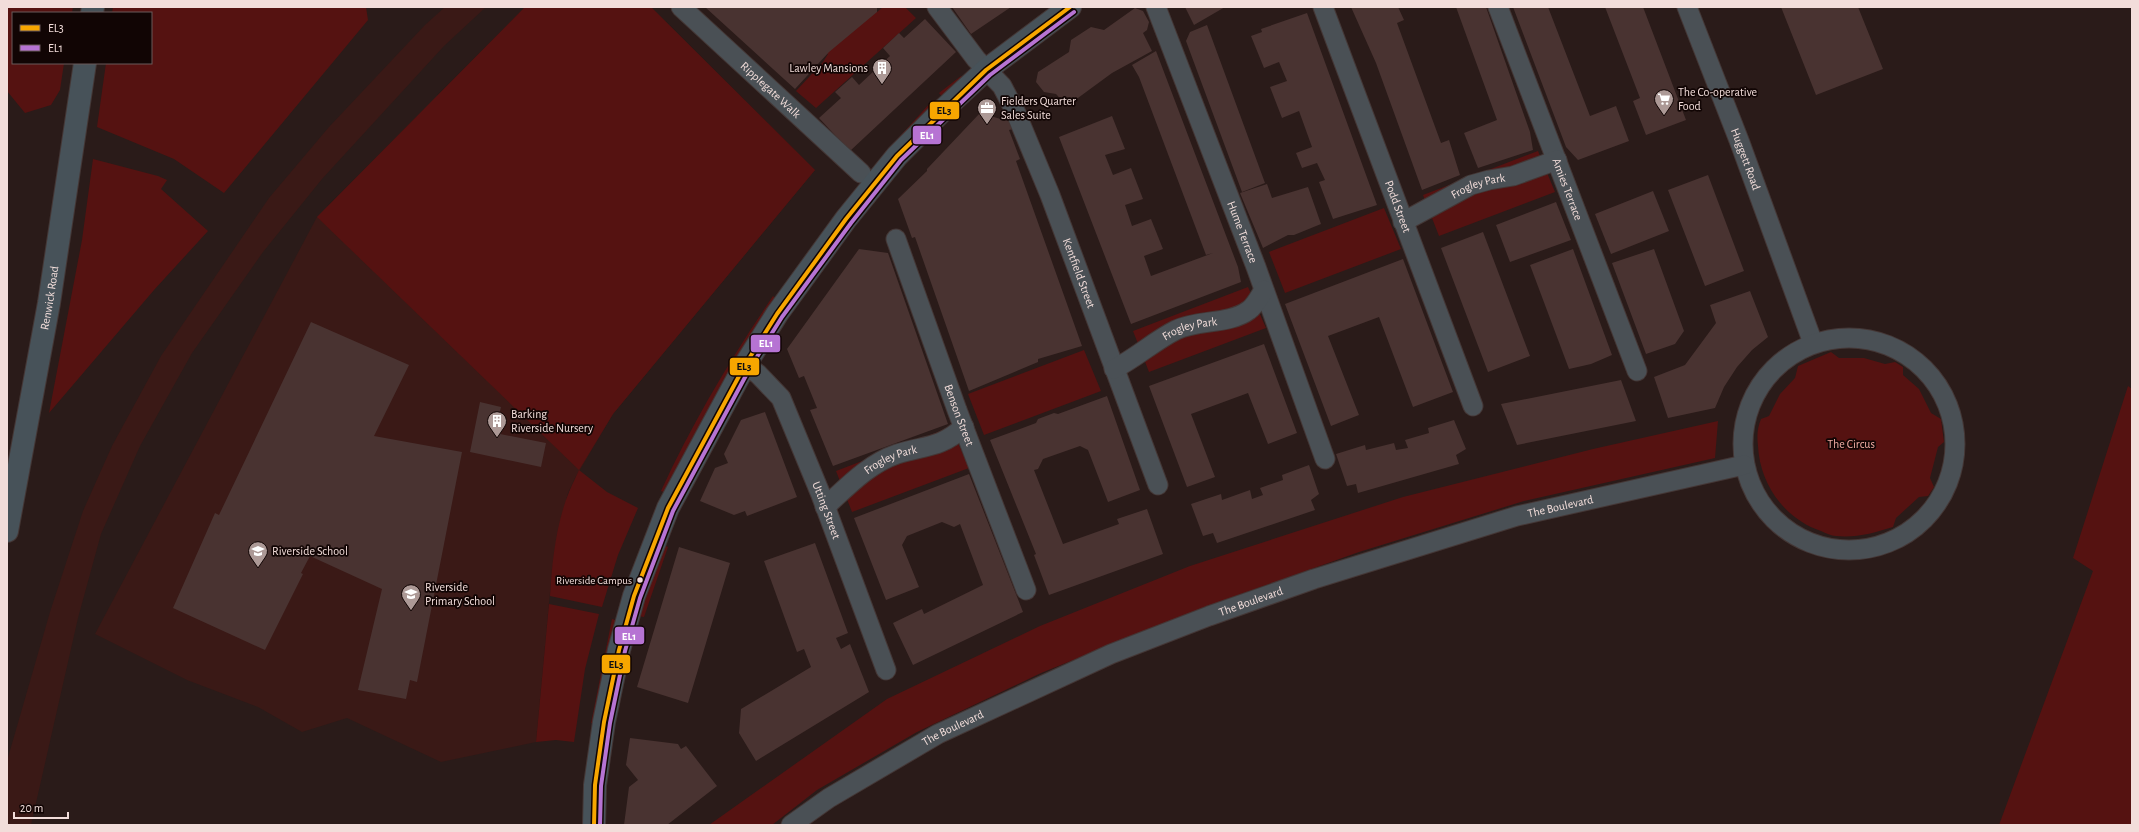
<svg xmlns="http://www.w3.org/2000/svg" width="2139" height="832" viewBox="0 0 2139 832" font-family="'Alegreya Sans',sans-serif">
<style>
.built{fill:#3a1916}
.green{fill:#551211}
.building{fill:#493331}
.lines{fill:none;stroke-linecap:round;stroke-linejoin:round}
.street-casing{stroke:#443736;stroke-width:21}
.secondary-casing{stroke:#443736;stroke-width:24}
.street{stroke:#4a5055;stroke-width:19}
.secondary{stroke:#475259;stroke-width:22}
.bus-1-casing{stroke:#110504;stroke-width:7}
.bus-2-casing{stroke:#110504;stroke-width:7}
.bus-1{stroke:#f7a600;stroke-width:4}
.bus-2{stroke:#b673d3;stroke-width:4}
.bus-dot{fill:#f2ddda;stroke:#110504;stroke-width:1.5}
.labels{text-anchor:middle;stroke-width:3.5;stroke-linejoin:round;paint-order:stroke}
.bus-label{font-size:11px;fill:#f2ddda;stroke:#110504;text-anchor:end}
.poi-label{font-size:12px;fill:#f2ddda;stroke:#110504;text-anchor:start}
.street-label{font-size:12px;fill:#f2ddda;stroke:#110504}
.park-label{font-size:12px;fill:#f1aba3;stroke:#110504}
.line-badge{stroke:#110504;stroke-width:1.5}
.badge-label{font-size:11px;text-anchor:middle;font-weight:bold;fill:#fff}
.pale-badge-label{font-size:11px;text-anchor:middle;font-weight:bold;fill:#111}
</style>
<rect width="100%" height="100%" fill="#2a1b19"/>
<path class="built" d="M 445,7 L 486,7 L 444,46 L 322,179 L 263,252 L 192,353 L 140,446 L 101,534 L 78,618 L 31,825 L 7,825 L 7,761 L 50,612 L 83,511 L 112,446 L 161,356 L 269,198 L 329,127 L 425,25 Z
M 525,7 L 651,7 L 815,170 L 613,414 L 574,480 L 568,493 L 562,517 L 552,571 L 536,742 L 441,762 L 347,718 L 302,732 L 258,707 L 187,680 L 95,634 L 317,217 Z"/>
<path class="green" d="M 7,7 L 73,7 L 72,13 L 13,13 L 13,63 L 64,63 L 60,90 L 51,105 L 25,113 L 7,91 Z
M 113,7 L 366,7 L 368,20 L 224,193 L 174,159 L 97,127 L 106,63 L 151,63 L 151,13 L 112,13 Z
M 525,7 L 651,7 L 815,170 L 613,414 L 579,470 L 607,492 L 638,508 L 618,555 L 602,607 L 550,596 C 552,562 556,524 569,492 C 572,484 576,477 579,470 L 317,217 Z
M 875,7 L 877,12 L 883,7 L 905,7 L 916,18 L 816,108 L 796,91 L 823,62 L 828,54 L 801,41 Z
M 961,76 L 964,81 L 943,98 L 939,93 Z
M 931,102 L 936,106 L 890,158 L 884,154 Z
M 1538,151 L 1555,192 L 1439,236 L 1423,195 Z
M 93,159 L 158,176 L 167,180 L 161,189 L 208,231 L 154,290 L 49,413 L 82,240 Z
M 1384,208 L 1401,249 L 1285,293 L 1269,252 Z
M 1248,287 L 1266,328 L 1149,372 L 1133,331 Z
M 773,296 L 778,301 L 666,493 L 661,491 C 692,423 731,358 773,296 Z
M 1084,350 L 1101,391 L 984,435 L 968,394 Z
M 1831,352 L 1839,358 L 1864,358 L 1885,364 L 1895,362 L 1903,367 L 1903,375 L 1919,389 L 1931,413 L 1941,419 L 1944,442 L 1938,447 L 1930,478 L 1934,487 L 1928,496 L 1919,497 L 1896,518 L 1893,527 C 1874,533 1856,538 1836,536 C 1831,536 1826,533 1821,531 C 1785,519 1760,485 1758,446 C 1757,436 1757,429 1761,419 L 1769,416 L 1780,394 L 1795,378 L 1798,366 Z
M 2128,386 L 2132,389 L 2132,825 L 1999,825 L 2093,571 L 2073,558 Z
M 1718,421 L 1715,458 L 1524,501 L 1359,552 L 1205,607 L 1041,673 L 917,732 L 817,790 L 772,825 L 709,825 L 887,699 L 1040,626 L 1190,566 L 1403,497 L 1593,449 Z
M 951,427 L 969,468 L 852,512 L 836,471 Z
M 664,545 L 668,547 L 644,617 L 638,616 Z
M 549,604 L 599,614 L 585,669 L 574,742 L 556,740 L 536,742 Z
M 612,619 L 618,621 L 595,723 L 591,723 Z"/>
<path class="building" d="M 705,7 L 877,7 L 877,12 L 829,52 L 795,89 Z
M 952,7 L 1011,7 L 971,34 Z
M 1185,7 L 1225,7 L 1194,25 Z
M 1351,7 L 1398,7 L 1404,20 L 1397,23 L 1441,143 L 1449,140 L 1460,175 L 1422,190 L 1376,63 Z
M 1456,7 L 1486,7 L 1530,132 L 1533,150 L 1478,168 L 1464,133 L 1497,120 Z
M 1513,7 L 1548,7 L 1590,116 L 1616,106 L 1629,141 L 1578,160 L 1566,147 Z
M 1605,7 L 1643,7 L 1686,120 L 1646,135 L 1633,101 L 1640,98 Z
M 1781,7 L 1858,7 L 1883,69 L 1816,95 Z
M 1135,8 L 1143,11 L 1149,22 L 1147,30 L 1143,33 L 1152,51 L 1112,73 L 1067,106 L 1056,94 L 1044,92 L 1036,82 L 1038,72 L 1069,52 L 1071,40 L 1091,27 L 1104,30 Z
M 1307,13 L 1377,205 L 1333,219 L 1319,182 L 1325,180 L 1317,163 L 1302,168 L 1296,153 L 1312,147 L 1299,111 L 1282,118 L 1270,87 L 1287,81 L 1279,62 L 1264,68 L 1251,36 L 1262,32 L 1261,29 Z
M 925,19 L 956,52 L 850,151 L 819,118 L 841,98 L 835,92 L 852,77 L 859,85 L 890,56 L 883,48 L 899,33 L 904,38 Z
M 1207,25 L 1265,183 L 1242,192 L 1186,41 L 1190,32 Z
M 1156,51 L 1238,267 L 1241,282 L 1131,324 L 1059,137 L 1112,116 L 1125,149 L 1105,155 L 1113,175 L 1131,168 L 1143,199 L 1125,205 L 1132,226 L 1151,219 L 1163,249 L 1144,256 L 1151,276 L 1213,253 L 1206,255 L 1139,77 L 1132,65 Z
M 980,113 L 1011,122 L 1013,129 L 1009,130 L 1020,159 L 1016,161 L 1082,346 L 1038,359 L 1038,362 L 969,391 L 915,237 L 912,238 L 898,199 L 927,171 L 927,169 Z
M 1708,175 L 1744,271 L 1705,286 L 1668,190 Z
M 1267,184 L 1272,198 L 1308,187 L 1321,224 L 1294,235 L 1288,235 L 1263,248 L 1240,193 Z
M 1653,191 L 1669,231 L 1611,254 L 1595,214 Z
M 1556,202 L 1571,240 L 1510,262 L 1496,225 Z
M 1483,232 L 1530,356 L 1488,372 L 1441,248 Z
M 859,249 L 888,253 L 948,424 L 833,466 L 810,410 L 817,408 L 804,376 L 799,378 L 787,349 Z
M 1573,249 L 1612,355 L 1591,364 L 1569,369 L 1530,265 Z
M 1654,249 L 1684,331 L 1675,344 L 1646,354 L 1612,263 Z
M 1403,259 L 1453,392 L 1413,407 L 1379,317 L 1328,336 L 1359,415 L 1331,426 L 1285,304 Z
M 1750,291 L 1768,337 L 1752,350 L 1737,367 L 1724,387 L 1715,408 L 1668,418 L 1654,377 L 1685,365 L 1716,323 L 1710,305 Z
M 311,322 L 409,365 L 374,436 L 462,452 L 417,682 L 410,680 L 406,699 L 358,690 L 382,589 L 310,556 L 301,573 L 303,574 L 265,650 L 173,608 L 215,513 L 219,515 Z
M 1264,344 L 1297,433 L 1268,444 L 1248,393 L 1191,414 L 1215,477 L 1187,487 L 1149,386 Z
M 1621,380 L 1636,421 L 1517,445 L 1501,404 Z
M 1107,396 L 1140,490 L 1108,502 L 1088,450 L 1080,446 L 1043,459 L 1038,469 L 1034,470 L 1063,544 L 1119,524 L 1117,519 L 1147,509 L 1163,554 L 1049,595 L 1034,555 L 1036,554 L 990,440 L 1036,423 L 1038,419 L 1054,413 L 1058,414 Z
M 480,402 L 501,407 L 495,433 L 546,443 L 541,467 L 470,452 Z
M 765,412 L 797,497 L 747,516 L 745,511 L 734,515 L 700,501 L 715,468 L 728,463 L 724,454 L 741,420 Z
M 1454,420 L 1466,449 L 1456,455 L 1459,464 L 1358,493 L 1356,484 L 1347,486 L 1336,454 L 1365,445 L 1366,450 L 1394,443 L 1396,450 L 1408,448 L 1405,440 L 1429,433 L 1428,428 Z
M 1309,465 L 1319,494 L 1311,500 L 1315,510 L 1217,543 L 1213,533 L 1203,536 L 1191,504 L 1221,494 L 1222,500 L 1250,490 L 1252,499 L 1263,495 L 1260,488 L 1283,480 L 1282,475 Z
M 969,474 L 1023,612 L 913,665 L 893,623 L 922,609 L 924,614 L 983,585 L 960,524 L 954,527 L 942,522 L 907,536 L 902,545 L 919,587 L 886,600 L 854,518 Z
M 815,543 L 848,633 L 836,638 L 841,649 L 850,644 L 869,692 L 756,761 L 739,733 L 741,709 L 811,667 L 804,649 L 797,652 L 764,561 Z
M 679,547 L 730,563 L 688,703 L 637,687 Z
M 630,738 L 678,744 L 681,749 L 686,746 L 717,786 L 667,825 L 624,825 L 629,787 L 638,780 L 626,765 Z"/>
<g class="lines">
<defs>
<g id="street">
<path id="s1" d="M 681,7 L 861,173"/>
<path id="s2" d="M 937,7 L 976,59 L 1002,86 L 1016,113 L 1050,195 L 1158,485"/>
<path id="s3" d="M 1156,7 L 1256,267 L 1325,459"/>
<path id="s4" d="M 1323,7 L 1473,406"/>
<path id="s5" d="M 1498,7 L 1637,371"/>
<path id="s6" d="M 1687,7 L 1740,143 L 1813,343"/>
<path id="s7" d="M 1403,222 L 1471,185 L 1489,180 L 1513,176 L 1557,160"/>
<path id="s8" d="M 896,239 L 957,410 L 1026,590"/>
<circle cx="1849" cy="444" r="106"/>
<path id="s9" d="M 745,365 L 758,374 L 781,398 L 821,495 L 886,670"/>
<path id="s10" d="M 1114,369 C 1136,358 1154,341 1176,330 C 1198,319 1229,325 1249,310 C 1255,306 1260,296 1264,290"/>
<path id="s11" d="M 825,507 C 847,487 868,464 897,454 C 925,445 939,449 964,427"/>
<path id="s12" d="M 791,825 L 829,798 L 938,734 L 1111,654 L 1209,616 L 1314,579 L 1517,516 L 1744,465"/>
</g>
<g id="secondary">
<path d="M 92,13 L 93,7"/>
<path id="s13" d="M 7,531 L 49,303 L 85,63"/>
<path d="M 594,825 L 595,785 L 604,722 L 619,650 L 634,596 L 668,508 L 745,365 L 777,314 L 846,219 L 897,156 L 945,108 L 986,70 L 1070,7"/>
</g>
</defs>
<use href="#street" class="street-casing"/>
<use href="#secondary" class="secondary-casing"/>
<use href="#street" class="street"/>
<use href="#secondary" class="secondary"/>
<defs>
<path id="bus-1" d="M 594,825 L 595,785 L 604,722 L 619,650 L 634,596 L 668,508 L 745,365 L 777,314 L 846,219 L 897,156 L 986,70 L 1070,7"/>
<path id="bus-2" d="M 600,825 L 601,786 L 610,723 L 625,651 L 640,598 L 673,511 L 750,368 L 782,317 L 851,223 L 901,160 L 990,75 L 1074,12"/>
</defs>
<use href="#bus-1" class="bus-1-casing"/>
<use href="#bus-2" class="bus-2-casing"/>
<use href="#bus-1" class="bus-1"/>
<use href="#bus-2" class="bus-2"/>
</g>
<defs>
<symbol id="building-pin" viewBox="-11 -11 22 30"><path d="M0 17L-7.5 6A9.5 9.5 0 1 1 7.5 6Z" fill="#ac9996" stroke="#110504"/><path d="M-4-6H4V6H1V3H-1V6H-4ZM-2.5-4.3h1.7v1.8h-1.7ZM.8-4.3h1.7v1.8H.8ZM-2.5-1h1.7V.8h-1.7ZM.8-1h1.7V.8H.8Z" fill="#fff"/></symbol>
<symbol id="supermarket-pin" viewBox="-11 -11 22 30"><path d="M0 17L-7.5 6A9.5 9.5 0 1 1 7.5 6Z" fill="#ac9996" stroke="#110504"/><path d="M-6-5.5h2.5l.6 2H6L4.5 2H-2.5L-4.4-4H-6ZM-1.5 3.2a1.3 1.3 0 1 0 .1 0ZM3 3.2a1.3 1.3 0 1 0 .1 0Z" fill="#fff"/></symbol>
<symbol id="office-pin" viewBox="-11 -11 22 30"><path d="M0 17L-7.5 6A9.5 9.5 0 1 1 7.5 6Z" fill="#ac9996" stroke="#110504"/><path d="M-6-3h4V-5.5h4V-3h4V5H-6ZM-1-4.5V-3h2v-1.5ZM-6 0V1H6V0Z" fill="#fff"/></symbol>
<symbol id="school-pin" viewBox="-11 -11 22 30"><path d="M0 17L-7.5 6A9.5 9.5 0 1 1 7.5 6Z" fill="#ac9996" stroke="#110504"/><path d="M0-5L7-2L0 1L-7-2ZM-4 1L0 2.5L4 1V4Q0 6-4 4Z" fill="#fff"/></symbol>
</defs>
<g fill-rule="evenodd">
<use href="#building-pin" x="871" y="57" width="22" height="30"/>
<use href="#supermarket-pin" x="1653" y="88" width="22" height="30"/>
<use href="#office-pin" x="976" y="97" width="22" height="30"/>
<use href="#building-pin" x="486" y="410" width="22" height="30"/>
<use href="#school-pin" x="247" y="540" width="22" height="30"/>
<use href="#school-pin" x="400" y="583" width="22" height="30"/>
</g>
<circle class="bus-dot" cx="640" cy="580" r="3.5"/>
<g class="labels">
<g class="bus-label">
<text x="632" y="584">Riverside Campus</text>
</g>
<g class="poi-label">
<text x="868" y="72" text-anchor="end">Lawley Mansions</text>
<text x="1678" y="96">The Co-operative<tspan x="1678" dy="14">Food</tspan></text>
<text x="1001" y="105">Fielders Quarter<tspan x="1001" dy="14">Sales Suite</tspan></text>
<text x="511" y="418">Barking<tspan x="511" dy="14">Riverside Nursery</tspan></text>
<text x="272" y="555">Riverside School</text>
<text x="425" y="591">Riverside<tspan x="425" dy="14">Primary School</tspan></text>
</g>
<g class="street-label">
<text dy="4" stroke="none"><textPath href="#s1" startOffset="122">Ripplegate Walk</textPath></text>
<text dy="4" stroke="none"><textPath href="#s6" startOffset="163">Huggett Road</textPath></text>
<text dy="4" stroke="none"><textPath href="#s7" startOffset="84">Frogley Park</textPath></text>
<text dy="4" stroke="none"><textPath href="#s5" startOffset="195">Amies Terrace</textPath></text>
<text dy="4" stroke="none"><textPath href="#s4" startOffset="213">Podd Street</textPath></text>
<text dy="4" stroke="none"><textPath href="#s3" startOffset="241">Hume Terrace</textPath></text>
<text dy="4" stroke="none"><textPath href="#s2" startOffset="305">Kentfield Street</textPath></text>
<text dy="4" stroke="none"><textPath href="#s13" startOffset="237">Renwick Road</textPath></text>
<text dy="4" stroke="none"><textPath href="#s10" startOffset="87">Frogley Park</textPath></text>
<text dy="4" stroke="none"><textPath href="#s8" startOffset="187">Benson Street</textPath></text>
<text dy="4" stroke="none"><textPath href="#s11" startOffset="82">Frogley Park</textPath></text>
<text dy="4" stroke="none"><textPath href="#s12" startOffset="837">The Boulevard</textPath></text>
<text dy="4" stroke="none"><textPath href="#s9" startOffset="170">Utting Street</textPath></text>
<text dy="4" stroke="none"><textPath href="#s12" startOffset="513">The Boulevard</textPath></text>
<text dy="4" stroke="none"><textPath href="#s12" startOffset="189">The Boulevard</textPath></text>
</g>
<g class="park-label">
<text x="1851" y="448">The Circus</text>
</g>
</g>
<g class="line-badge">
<rect x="929" y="101" width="31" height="19" rx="4" fill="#f7a600"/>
<rect x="912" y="125" width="30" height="20" rx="4" fill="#b673d3"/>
<rect x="750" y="334" width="31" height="19" rx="4" fill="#b673d3"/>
<rect x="729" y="357" width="31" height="19" rx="4" fill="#f7a600"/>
<rect x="614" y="626" width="31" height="19" rx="4" fill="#b673d3"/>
<rect x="601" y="654" width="30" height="20" rx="4" fill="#f7a600"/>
</g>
<g class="badge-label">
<text x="927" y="139">EL1</text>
<text x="766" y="347">EL1</text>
<text x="629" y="640">EL1</text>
</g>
<g class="pale-badge-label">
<text x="944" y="114">EL3</text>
<text x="744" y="370">EL3</text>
<text x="616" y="668">EL3</text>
</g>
<rect width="2139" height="832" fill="none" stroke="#f2ddda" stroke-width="16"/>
<rect x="12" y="12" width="140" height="52" fill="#110504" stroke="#6b5b5a"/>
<rect x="20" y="25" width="20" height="6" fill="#f7a600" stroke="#6b5b5a"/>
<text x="48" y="32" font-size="12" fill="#f2ddda">EL3</text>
<rect x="20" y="45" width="20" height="6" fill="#b673d3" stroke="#6b5b5a"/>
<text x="48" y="52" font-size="12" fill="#f2ddda">EL1</text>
<path d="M14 812v6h54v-6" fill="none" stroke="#f2ddda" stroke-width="2"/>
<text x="20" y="812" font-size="12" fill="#f2ddda" stroke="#110504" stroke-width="3" paint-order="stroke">20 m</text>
</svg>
